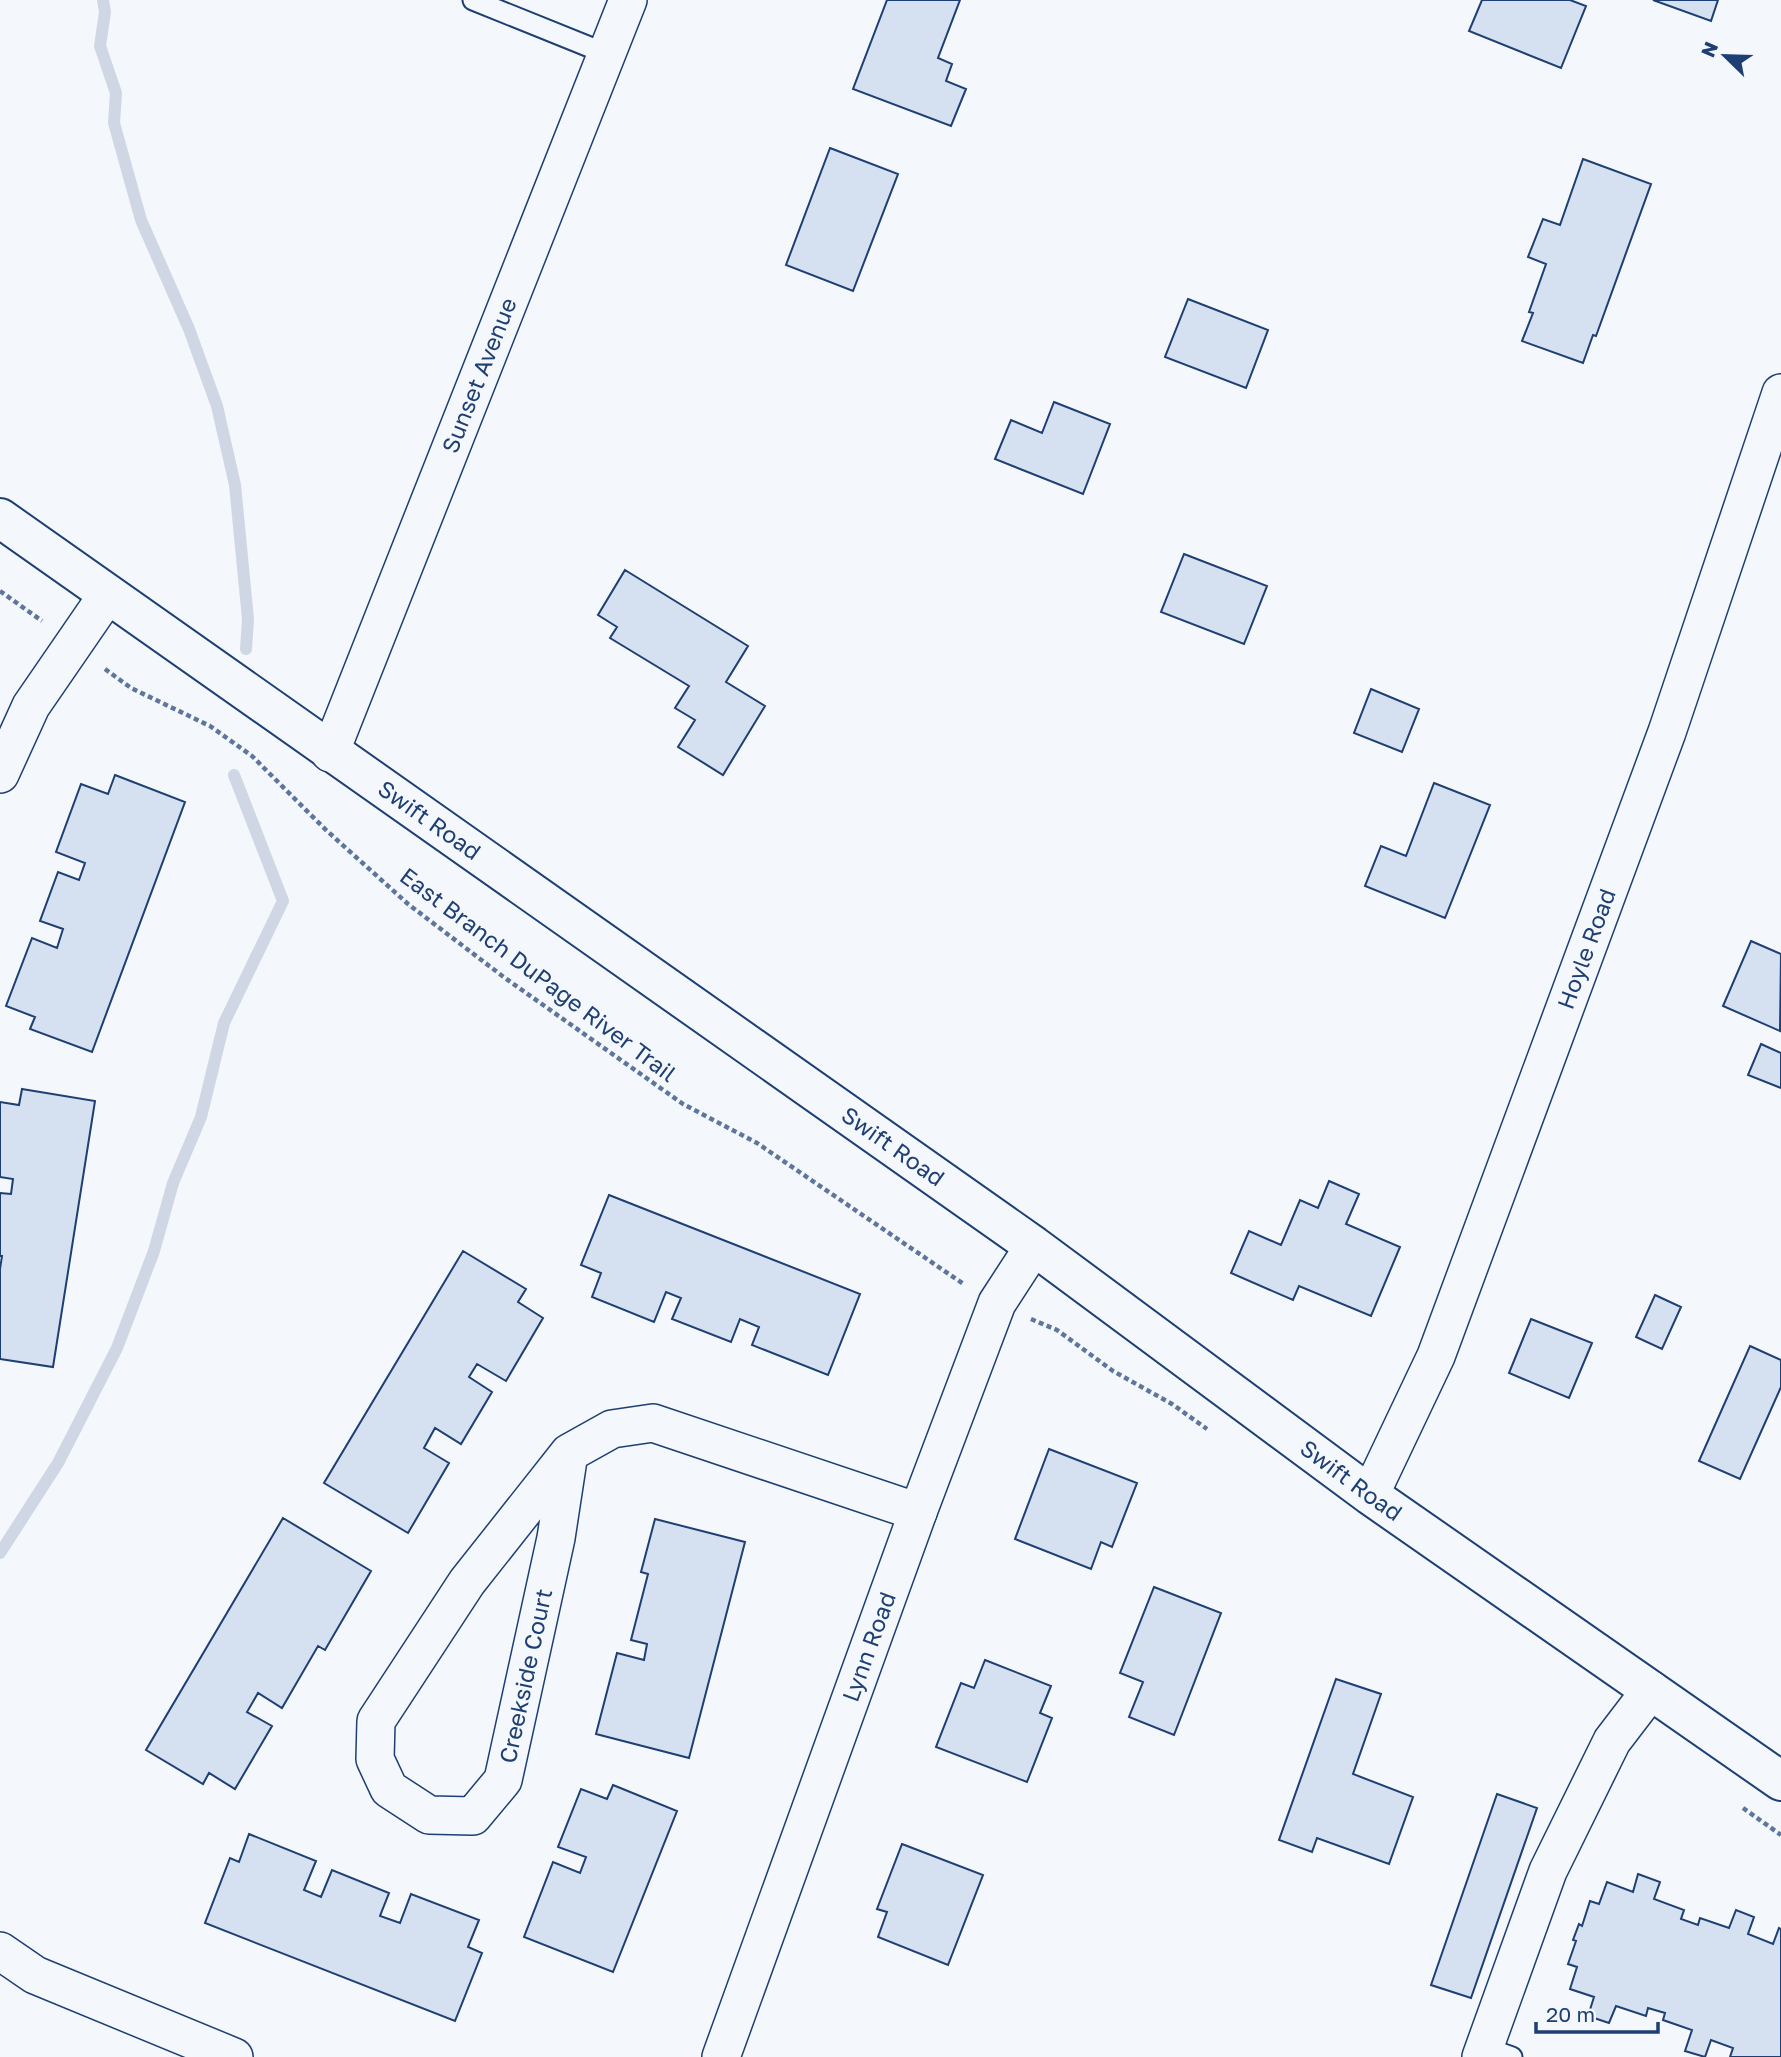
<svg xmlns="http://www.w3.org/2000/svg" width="1781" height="2057" viewBox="0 0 1781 2057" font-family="'Golos Text',sans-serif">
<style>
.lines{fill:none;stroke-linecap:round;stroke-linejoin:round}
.stream{stroke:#cfd7e4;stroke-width:12}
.building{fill:#d5e0f0;stroke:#1d3f73;stroke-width:2}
.lane-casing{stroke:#1d3f73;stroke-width:23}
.street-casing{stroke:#1d3f73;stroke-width:40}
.secondary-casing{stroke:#1d3f73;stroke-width:42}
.path{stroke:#5e769c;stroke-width:4.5;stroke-dasharray:5 3.5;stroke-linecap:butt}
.lane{stroke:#f4f7fb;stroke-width:19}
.street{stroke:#f4f7fb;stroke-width:37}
.secondary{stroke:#f4f7fb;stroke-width:38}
.labels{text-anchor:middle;stroke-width:5;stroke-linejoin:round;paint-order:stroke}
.street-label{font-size:23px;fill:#1d3f73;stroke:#f4f7fb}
</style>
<rect width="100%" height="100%" fill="#f4f7fb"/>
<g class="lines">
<path class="stream" d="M 103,0 L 105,12 L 100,46 L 116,93 L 114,123 L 141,220 L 189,329 L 217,406 L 235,485 L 248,619 L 246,649
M 0,1553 L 58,1463 L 117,1348 L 154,1251 L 173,1183 L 201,1117 L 224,1023 L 283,901 L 234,775"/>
</g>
<path class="building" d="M 887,0 L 960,0 L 938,58 L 952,64 L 946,81 L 966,89 L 951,126 L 853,89 Z
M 1482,0 L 1570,0 L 1586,6 L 1561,68 L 1469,31 Z
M 1653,0 L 1718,0 L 1711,21 Z
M 830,148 L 898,174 L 853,291 L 786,265 Z
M 1583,159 L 1651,184 L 1596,336 L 1593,335 L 1583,363 L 1522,341 L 1533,313 L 1529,312 L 1546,264 L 1528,257 L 1543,219 L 1560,225 Z
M 1188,299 L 1268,330 L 1246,388 L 1165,357 Z
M 1054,402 L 1110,424 L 1083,494 L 995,459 L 1011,420 L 1042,433 Z
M 1184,554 L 1267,586 L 1244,644 L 1161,612 Z
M 625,570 L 748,646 L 726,682 L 765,706 L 723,775 L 678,747 L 695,720 L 675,708 L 689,686 L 610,638 L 617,627 L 598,615 Z
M 1371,689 L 1419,709 L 1402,752 L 1354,733 Z
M 115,775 L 185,802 L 92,1052 L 30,1029 L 35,1017 L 6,1006 L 32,938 L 57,948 L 63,929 L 40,921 L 58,872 L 79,880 L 85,863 L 56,852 L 81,784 L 108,794 Z
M 1434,783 L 1490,805 L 1445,918 L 1365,886 L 1381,846 L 1406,856 Z
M 1751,941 L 1781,954 L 1780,1031 L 1723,1006 Z
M 1761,1044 L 1781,1053 L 1781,1088 L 1748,1075 Z
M 22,1089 L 95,1101 L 53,1367 L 0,1359 L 0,1269 L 2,1256 L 0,1256 L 0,1193 L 11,1194 L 13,1179 L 0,1177 L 0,1102 L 19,1105 Z
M 1329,1181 L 1359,1194 L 1346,1224 L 1400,1247 L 1371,1316 L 1299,1286 L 1293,1300 L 1231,1273 L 1249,1231 L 1281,1245 L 1300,1200 L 1318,1208 Z
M 609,1195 L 860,1294 L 828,1375 L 752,1345 L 759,1327 L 740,1319 L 731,1342 L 672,1319 L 681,1298 L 666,1292 L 654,1322 L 592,1297 L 601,1273 L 581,1265 Z
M 463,1251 L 526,1289 L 518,1302 L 543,1318 L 506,1381 L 477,1364 L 469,1377 L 492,1392 L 461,1444 L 435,1428 L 424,1448 L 449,1463 L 408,1533 L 324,1483 Z
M 1655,1295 L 1681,1307 L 1662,1349 L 1636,1337 Z
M 1531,1319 L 1592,1343 L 1569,1398 L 1509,1373 Z
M 1750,1346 L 1781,1360 L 1781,1387 L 1740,1479 L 1699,1461 Z
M 1049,1449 L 1137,1483 L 1112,1547 L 1101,1542 L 1091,1569 L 1015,1539 Z
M 283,1518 L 371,1571 L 325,1650 L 318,1646 L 282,1708 L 258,1693 L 247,1712 L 272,1726 L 235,1789 L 209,1773 L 203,1784 L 146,1750 Z
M 655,1519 L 745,1542 L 689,1758 L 596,1734 L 617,1653 L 644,1660 L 647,1644 L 631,1640 L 648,1574 L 641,1572 Z
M 1154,1587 L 1221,1613 L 1174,1735 L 1129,1717 L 1143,1682 L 1120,1673 Z
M 985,1660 L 1051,1686 L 1040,1713 L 1052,1718 L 1027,1782 L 936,1747 L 961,1683 L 974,1688 Z
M 1336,1679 L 1381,1694 L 1353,1774 L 1413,1797 L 1389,1864 L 1317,1838 L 1312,1852 L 1279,1840 Z
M 613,1785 L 677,1811 L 613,1972 L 524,1937 L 553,1862 L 580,1873 L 586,1857 L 558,1847 L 581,1789 L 607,1799 Z
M 1497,1794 L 1537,1808 L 1471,1998 L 1431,1985 Z
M 249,1834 L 316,1861 L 304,1890 L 321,1897 L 332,1870 L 389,1893 L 380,1916 L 400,1923 L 411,1894 L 479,1920 L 468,1947 L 482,1953 L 455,2021 L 205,1923 L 230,1858 L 239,1862 Z
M 902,1844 L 983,1875 L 948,1965 L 878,1937 L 887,1912 L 877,1909 Z
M 1638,1874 L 1660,1882 L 1654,1899 L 1684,1910 L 1681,1919 L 1698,1925 L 1700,1918 L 1729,1928 L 1736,1910 L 1754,1917 L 1748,1934 L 1773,1944 L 1779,1928 L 1781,1929 L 1781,2057 L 1730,2057 L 1733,2048 L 1711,2040 L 1705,2057 L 1685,2051 L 1692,2030 L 1663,2020 L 1665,2013 L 1648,2008 L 1646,2016 L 1616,2006 L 1609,2023 L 1588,2016 L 1594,1997 L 1570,1989 L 1577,1967 L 1568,1964 L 1576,1941 L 1573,1940 L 1579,1924 L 1582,1926 L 1590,1901 L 1599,1904 L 1607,1882 L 1633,1892 Z"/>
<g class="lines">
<defs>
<path id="lane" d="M 473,0 L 607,54
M 1484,2047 L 1512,2057"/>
<g id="street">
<path id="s1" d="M 330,753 L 628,0"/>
<path d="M 0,774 L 31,706 L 108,594"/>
<path d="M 569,1453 L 556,1538 L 503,1780 L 473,1816 L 429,1815 L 389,1789 L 375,1759 L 376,1721 L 467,1582 L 569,1453 L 612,1429 L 653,1423 L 918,1512"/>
<path id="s2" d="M 1370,1495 L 1436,1356 L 1667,732 L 1781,393"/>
<path d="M 0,1951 L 35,1975 L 234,2057"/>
<path id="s3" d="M 721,2057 L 918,1512 L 997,1303 L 1034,1246"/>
<path d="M 1481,2057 L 1548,1871 L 1612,1741 L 1651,1690"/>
</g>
<g id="secondary">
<path id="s4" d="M 0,518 L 1034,1246 L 1370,1495 L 1781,1781"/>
</g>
</defs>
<use href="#lane" class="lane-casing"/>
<use href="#street" class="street-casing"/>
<use href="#secondary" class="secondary-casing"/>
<path class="path" d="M 0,591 L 42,621
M 105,669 L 131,688 L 210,726 L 252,756 L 326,830 L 408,904 L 505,978 L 683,1104 L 757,1143 L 965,1285
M 1031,1319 L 1057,1330 L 1113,1371 L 1172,1404 L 1207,1429
M 1743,1808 L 1781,1835"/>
<use href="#lane" class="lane"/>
<use href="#street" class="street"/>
<use href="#secondary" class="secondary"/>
</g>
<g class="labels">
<g class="street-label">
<text dy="8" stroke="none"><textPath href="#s1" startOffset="406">Sunset Avenue</textPath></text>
<text dy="8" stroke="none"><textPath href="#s4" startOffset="525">Swift Road</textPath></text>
<text dy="8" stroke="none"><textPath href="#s2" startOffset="588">Hoyle Road</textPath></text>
<text transform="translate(538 975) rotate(37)" y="8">East Branch DuPage River Trail</text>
<text dy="8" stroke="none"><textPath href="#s4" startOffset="1092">Swift Road</textPath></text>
<text dy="8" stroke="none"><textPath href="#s4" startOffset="1659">Swift Road</textPath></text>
<text dy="8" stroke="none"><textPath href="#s3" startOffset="436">Lynn Road</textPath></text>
<text transform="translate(526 1676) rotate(-78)" y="8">Creekside Court</text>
</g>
</g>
<g transform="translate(1725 56) rotate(293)" stroke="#f4f7fb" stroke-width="5" paint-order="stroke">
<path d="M0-5L12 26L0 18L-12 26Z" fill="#1d3f73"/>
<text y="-10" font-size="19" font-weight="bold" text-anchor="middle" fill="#1d3f73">N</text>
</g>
<path d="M1536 2022v10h122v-10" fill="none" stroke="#1d3f73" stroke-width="3.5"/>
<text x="1546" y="2022" font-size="21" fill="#1d3f73" stroke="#f4f7fb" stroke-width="5" paint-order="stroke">20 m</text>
</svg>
